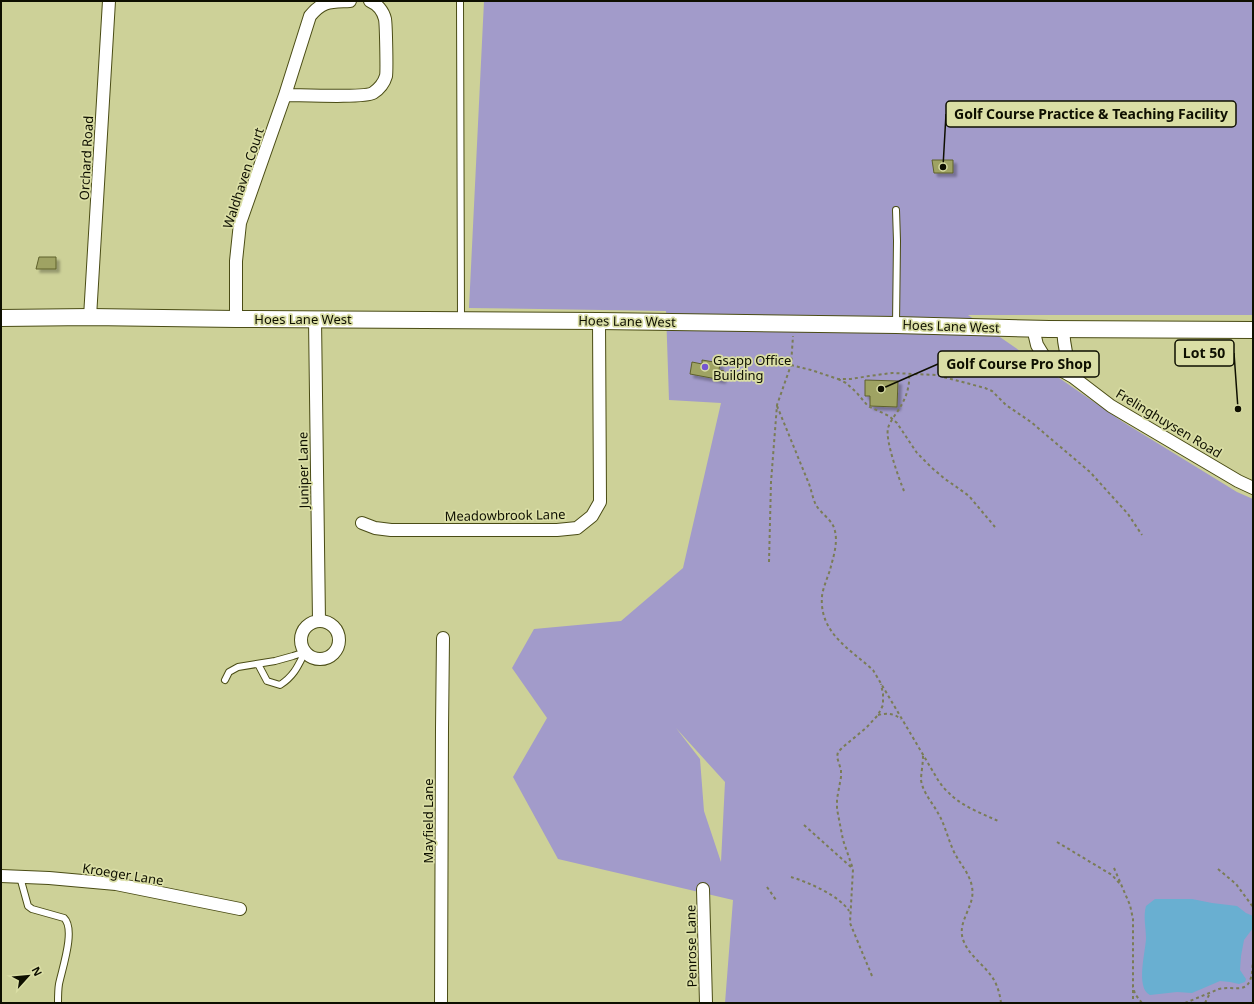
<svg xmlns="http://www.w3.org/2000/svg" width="1254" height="1004" viewBox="0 0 1254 1004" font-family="'Noto Sans',sans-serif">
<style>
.green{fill:#a29bca;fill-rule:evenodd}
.water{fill:#69afd1}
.building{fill:#9fa363;stroke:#5e602b;filter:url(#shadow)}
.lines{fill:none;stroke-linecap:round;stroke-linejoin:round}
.service-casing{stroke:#4a4c15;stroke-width:8}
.minor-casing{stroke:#4a4c15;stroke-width:14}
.tertiary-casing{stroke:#4a4c15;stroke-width:18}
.path{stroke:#7a7c56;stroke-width:2;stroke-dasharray:3 3;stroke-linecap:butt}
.service{stroke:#fff;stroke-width:6}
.minor{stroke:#fff;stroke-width:12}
.tertiary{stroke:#fff;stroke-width:16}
.poi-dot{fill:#7657d1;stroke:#dadea5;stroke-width:1.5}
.labels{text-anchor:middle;stroke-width:3.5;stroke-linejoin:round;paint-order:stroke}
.street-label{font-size:13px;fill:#0e0f00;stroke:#dadea5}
.poi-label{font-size:13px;fill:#0e0f00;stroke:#dadea5;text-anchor:start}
.leader{fill:none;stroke:#0e0f00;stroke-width:1.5}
.callout-dot{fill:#0e0f00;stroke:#dadea5;stroke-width:1.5}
.callout{fill:#dadea5;stroke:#0e0f00;stroke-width:1.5}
.callout-label{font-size:14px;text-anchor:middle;font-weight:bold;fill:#0e0f00}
</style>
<defs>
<filter id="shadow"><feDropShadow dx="3.5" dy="3.5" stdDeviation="1" flood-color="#0004"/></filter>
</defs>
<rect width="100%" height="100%" fill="#cdd198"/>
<path class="green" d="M 484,1 L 1253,1 L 1253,315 L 968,315 L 1123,422 L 1237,492 L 1253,499 L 1253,1003 L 725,1003 L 733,900 L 558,859 L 513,777 L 547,718 L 512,668 L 534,629 L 621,621 L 683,568 L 721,403 L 669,400 L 666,311 L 469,308 ZM 676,728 L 725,782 L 721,862 L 704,811 L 700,759 Z"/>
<path class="water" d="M 1155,899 L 1192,899 L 1212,903 L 1237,906 L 1246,913 L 1253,916 L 1253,928 L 1244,940 L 1241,956 L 1240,970 L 1246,979 L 1245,982 L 1239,984 L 1230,982 L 1220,981 L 1192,993 L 1177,992 L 1150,995 C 1135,988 1146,950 1146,938 C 1146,927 1143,917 1146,906 Z"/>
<path class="building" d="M 932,160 L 953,160 L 953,173 L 934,173 Z
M 39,257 L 56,257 L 56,269 L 36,269 Z
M 702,360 L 720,363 L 719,370 L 724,371 L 722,380 L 690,374 L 692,362 L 702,364 Z
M 865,380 L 898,381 L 897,407 L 870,406 L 870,396 L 865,396 Z"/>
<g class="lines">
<defs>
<path id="service" d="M 460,1 L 461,319
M 896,210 L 897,241 L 896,325
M 258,664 L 267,681 L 280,685 C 294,676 298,666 305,652
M 225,680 L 229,672 L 238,667 L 275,661 L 293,656 L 305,652
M 20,877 L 28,906 L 32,909 L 64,918 C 76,929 62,969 59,984 C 58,990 58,997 58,1003"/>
<path id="minor" d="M 350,1 C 331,2 323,0 310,16 L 285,95 C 300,95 364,98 373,93 C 379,89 384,83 386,76 C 387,72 386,24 385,19 C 383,11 377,4 370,1
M 90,317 L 109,1
M 236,319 L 236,261 L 240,223 L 285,95
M 315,319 L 319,621
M 1033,328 L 1037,345 L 1048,363 L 1073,377 L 1111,406 L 1238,481 L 1253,488
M 1063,329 C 1064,346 1067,361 1073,377
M 362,523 L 375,528 L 391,530 L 557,530 L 577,528 L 592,516 L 600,502 L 599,321
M301 640a19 19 0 1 1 38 0a19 19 0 1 1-38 0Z
M 1,876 L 49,878 L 116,884 L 240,909
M 703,889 L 706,1003
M 441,1003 L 442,728 L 443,638"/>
<path id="tertiary" d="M 1,318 L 90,317 L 236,319 L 599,321 L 896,325 L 1049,329 L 1253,330"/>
</defs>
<use href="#service" class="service-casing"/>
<use href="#minor" class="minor-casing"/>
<use href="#tertiary" class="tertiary-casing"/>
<path class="path" d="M 791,365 L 811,370 L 838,379 L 851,379 L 869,376 L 892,373 L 936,375 L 985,388 L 992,391 L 1006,405 L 1031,422 L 1090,472 L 1128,514 L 1142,535
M 838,379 L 846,383 L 856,392 L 868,406 L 889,416 L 897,423 L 917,453 L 932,468 L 945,479 L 958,488 L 969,496 L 995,527
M 777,406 C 787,430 797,455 807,479 C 811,487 812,497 816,505 C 821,514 833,520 835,531 C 838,544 833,558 830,570 C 827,579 823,588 822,596 C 819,633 850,649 873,670 L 938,780 C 941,784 944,789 948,792 C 961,806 981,813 998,821
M 904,491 C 899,479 885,440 888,428 C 891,419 898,412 902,404 C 907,395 910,384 909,374
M 769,562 L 771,482 L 777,405 L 791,365 L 793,336
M 878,715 C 887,713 893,713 901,719
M 923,756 C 923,764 921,774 921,780 C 923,793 932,802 938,813 C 945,825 948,839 954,852 C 960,864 970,874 972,887 C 976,907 955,922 964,942 C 970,957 986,966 994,980 C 998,987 1000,995 1001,1003
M 804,825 L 852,868
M 1057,842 L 1112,875 L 1120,884
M 1114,868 L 1130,905 L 1133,919 L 1133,987 L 1135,994 L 1142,1003
M 1218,869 L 1236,884 L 1253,907
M 791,877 C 808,882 840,896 849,911
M 767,887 L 776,900
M 872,976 L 850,923 L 853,869 L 843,840 L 837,809 L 837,799 L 841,777 L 841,770 L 837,757 L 838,752 L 843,747 L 866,728 L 878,715 L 883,705 L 883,694 L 881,684
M 1133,990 L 1133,1003
M 1185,1003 L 1219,989 C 1227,987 1234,989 1241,988 C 1253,986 1252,970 1253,961
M 1205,1003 L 1210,993"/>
<use href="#service" class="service"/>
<use href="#minor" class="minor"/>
<use href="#tertiary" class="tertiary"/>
</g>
<circle class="poi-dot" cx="705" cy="367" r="4"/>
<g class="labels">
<g class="street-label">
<text transform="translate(86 158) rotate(-87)" y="5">Orchard Road</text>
<text transform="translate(243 178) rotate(-72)" y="5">Waldhaven Court</text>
<text x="303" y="324">Hoes Lane West</text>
<text transform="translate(627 321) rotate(1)" y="5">Hoes Lane West</text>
<text transform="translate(951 326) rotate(2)" y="5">Hoes Lane West</text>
<text transform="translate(1169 423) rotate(31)" y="5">Frelinghuysen Road</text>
<text transform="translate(303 470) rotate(-91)" y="5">Juniper Lane</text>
<text transform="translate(505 515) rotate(-1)" y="5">Meadowbrook Lane</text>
<text transform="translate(428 821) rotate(-90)" y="5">Mayfield Lane</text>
<text transform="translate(123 874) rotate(9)" y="5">Kroeger Lane</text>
<text transform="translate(691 946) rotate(-91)" y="5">Penrose Lane</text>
</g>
<g class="poi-label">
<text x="713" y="365">Gsapp Office<tspan x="713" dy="15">Building</tspan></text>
</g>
</g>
<path class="leader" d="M943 167L946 114M1238 409L1234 353M881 389L938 364"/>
<g class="callout-dot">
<circle cx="943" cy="167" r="4"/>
<circle cx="1238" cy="409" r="4"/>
<circle cx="881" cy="389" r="4"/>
</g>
<g class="callout">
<rect x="946" y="101" width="290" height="26" rx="4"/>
<rect x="1175" y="340" width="59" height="26" rx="4"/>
<rect x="938" y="351" width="161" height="26" rx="4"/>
</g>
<g class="callout-label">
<text x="1091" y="119">Golf Course Practice &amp; Teaching Facility</text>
<text x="1204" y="358">Lot 50</text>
<text x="1019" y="369">Golf Course Pro Shop</text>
</g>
<rect width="1254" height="1004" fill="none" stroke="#0e0f00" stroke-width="4"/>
<g transform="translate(28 976) rotate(63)" stroke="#dadea5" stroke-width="3" paint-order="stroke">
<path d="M0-3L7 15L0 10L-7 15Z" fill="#0e0f00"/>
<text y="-6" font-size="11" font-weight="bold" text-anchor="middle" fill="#0e0f00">N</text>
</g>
</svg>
